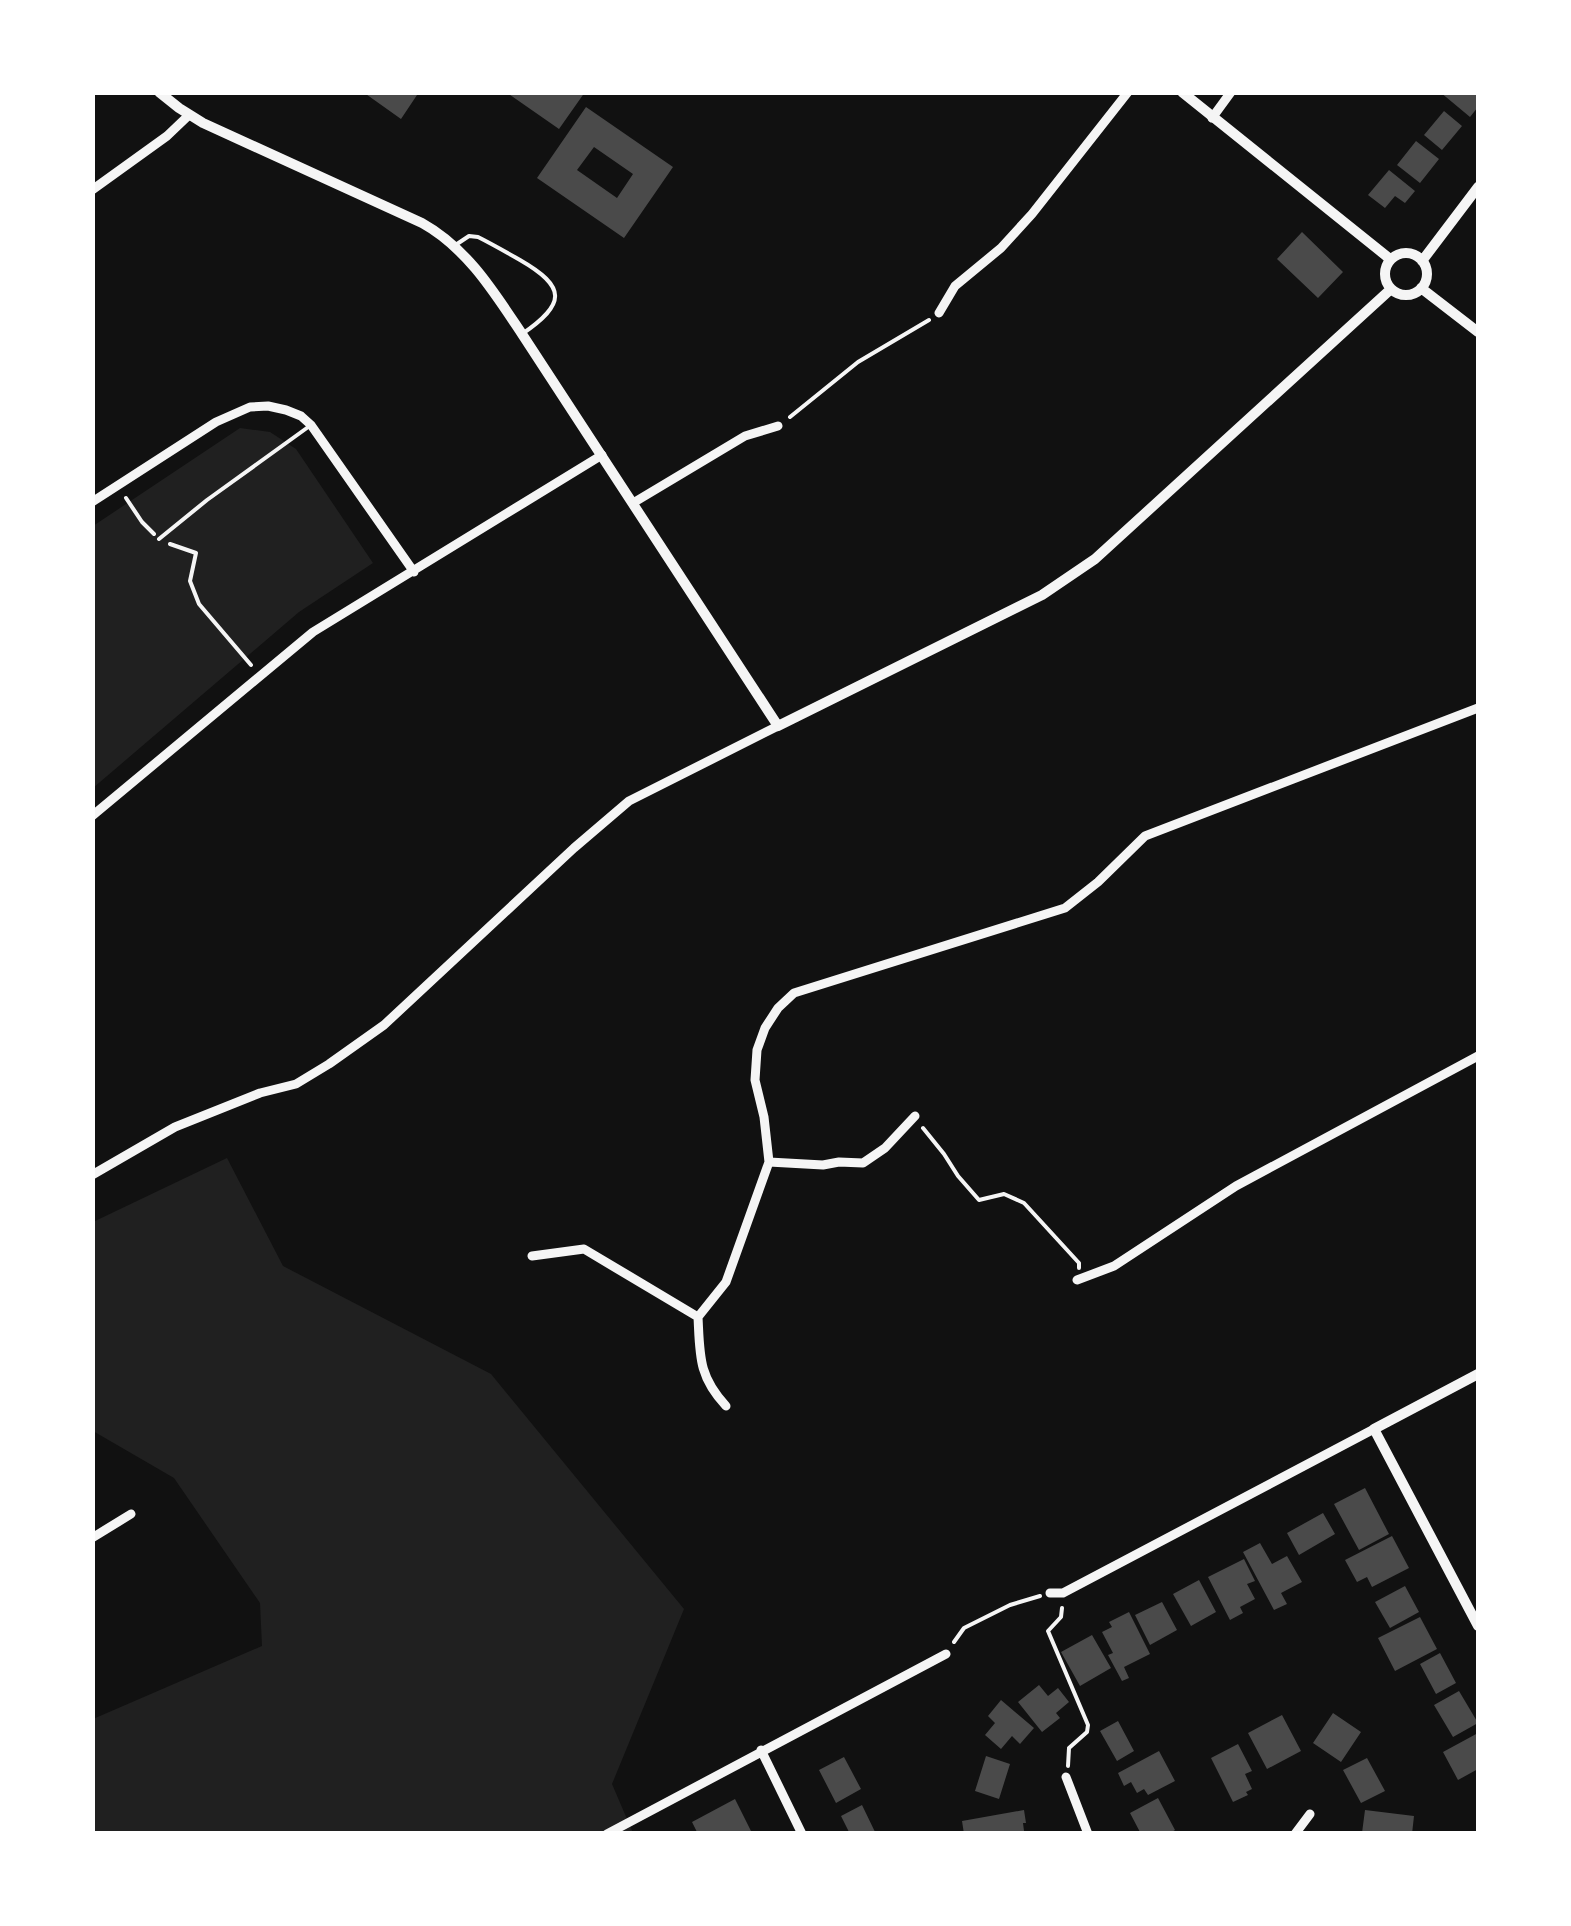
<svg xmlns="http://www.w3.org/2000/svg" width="1571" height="1926" viewBox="0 0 1571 1926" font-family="'Open Sans',sans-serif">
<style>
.green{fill:#202020}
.building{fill:#4a4a4a;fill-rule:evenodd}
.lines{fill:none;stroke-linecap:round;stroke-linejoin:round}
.path{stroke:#f5f5f5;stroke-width:4}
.service{stroke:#f5f5f5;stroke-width:4}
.minor{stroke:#f5f5f5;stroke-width:9}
.tertiary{stroke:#f5f5f5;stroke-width:10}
</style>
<rect width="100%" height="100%" fill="#111"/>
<path class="green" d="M 240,428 L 270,432 L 296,449 L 373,563 L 299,612 L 93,788 L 93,526 Z
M 227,1158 L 283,1266 L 491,1374 L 684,1609 L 612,1784 L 633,1833 L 93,1833 L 93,1719 L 262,1646 L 260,1603 L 174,1478 L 93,1431 L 93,1222 Z"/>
<path class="building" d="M 363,92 L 419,92 L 401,119 Z
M 506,92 L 585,92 L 559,129 Z
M 1440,92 L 1478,92 L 1478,107 L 1470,117 Z
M 586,107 L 673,167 L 624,238 L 537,178 ZM 594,147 L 633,174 L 617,198 L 577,170 Z
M 1444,111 L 1462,126 L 1442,150 L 1424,135 Z
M 1416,141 L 1439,159 L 1420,183 L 1397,165 Z
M 1389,170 L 1415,191 L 1405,203 L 1395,196 L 1385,208 L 1368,195 Z
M 1302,232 L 1343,272 L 1318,298 L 1277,259 Z
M 1365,1488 L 1389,1534 L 1359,1550 L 1334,1504 Z
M 1323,1513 L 1335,1534 L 1299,1555 L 1287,1533 Z
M 1392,1536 L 1409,1568 L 1372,1587 L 1367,1577 L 1357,1582 L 1345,1560 Z
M 1260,1543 L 1272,1564 L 1287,1556 L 1302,1582 L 1281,1593 L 1287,1604 L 1274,1610 L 1243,1552 Z
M 1244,1559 L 1255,1581 L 1247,1584 L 1255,1599 L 1240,1607 L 1243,1613 L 1230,1620 L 1208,1577 Z
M 1199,1580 L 1216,1612 L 1191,1626 L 1173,1594 Z
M 1405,1586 L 1419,1612 L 1390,1628 L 1375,1602 Z
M 1162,1602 L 1177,1630 L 1150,1645 L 1135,1615 Z
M 1129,1612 L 1150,1654 L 1124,1667 L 1129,1678 L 1122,1681 L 1108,1655 L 1113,1653 L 1102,1632 L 1112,1627 L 1109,1622 Z
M 1420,1617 L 1437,1649 L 1395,1671 L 1378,1638 Z
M 1092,1635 L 1111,1668 L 1080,1686 L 1061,1652 Z
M 1440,1653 L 1456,1683 L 1436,1694 L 1420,1664 Z
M 1039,1685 L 1048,1696 L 1058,1688 L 1069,1702 L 1056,1713 L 1060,1718 L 1042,1732 L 1018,1702 Z
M 1459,1691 L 1478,1723 L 1453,1737 L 1434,1705 Z
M 1001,1700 L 1034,1728 L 1020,1744 L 1012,1736 L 1001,1749 L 985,1735 L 995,1723 L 988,1716 Z
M 1333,1713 L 1361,1732 L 1341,1762 L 1313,1743 Z
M 1282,1715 L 1301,1751 L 1267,1769 L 1248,1733 Z
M 1118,1721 L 1134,1751 L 1117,1761 L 1100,1731 Z
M 1478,1733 L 1478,1769 L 1458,1780 L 1443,1752 Z
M 1238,1744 L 1252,1771 L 1245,1774 L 1252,1789 L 1246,1792 L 1248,1795 L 1233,1802 L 1211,1758 Z
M 1159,1751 L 1175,1781 L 1148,1795 L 1144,1789 L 1137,1793 L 1131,1782 L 1124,1786 L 1118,1773 Z
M 986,1756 L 1010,1764 L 999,1799 L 975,1791 Z
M 844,1757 L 861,1789 L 836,1803 L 819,1770 Z
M 1367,1758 L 1385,1791 L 1361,1803 L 1343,1770 Z
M 1158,1798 L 1175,1830 L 1169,1834 L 1141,1834 L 1130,1813 Z
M 735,1799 L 751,1831 L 747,1834 L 698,1834 L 692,1822 Z
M 862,1805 L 876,1834 L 850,1834 L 841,1816 Z
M 1024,1810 L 1026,1823 L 1023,1823 L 1024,1831 L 1011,1834 L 964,1834 L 962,1821 Z
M 1365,1810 L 1414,1816 L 1412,1834 L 1362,1833 Z"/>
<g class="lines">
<path class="path" d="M 790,417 L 858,362 L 929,320
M 126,498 L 142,522 L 154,534
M 170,544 L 196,553 L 190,581 L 199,604 L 251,665
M 923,1128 L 944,1154 L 958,1176 L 979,1200 L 1004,1194 L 1024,1203 L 1079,1263 L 1079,1268
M 1062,1608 L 1061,1617 L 1048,1631 L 1088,1725 L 1087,1732 L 1069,1748 L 1068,1766
M 954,1642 L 964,1628 L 1010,1605 L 1040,1596"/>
<path class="service" d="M 454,246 L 469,236 L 478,237 C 492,244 506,252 520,260 C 567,287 566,304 522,334
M 159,539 L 207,500 L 311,425"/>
<path class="minor" d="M 1212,118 L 1231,92
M 92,190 L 167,136 L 189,115
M 939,313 L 955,286 L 1001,248 L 1032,214 L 1128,92
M 92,502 L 216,422 L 250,407 L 268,406 L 286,410 L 301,416 L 311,425 L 414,572
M 633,503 L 745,436 L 778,426
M 92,816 L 313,632 L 602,455
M 769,1162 L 823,1165 L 839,1162 L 863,1163 L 885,1148 L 915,1116
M 92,1175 L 175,1127 L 260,1093 L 296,1084 L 329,1064 L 384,1025 L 574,848 L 629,801 L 778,726
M 532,1256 L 584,1249 L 698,1317
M 1077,1280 L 1114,1266 L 1236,1186 L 1478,1056
M 726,1406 C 698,1376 700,1355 698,1317 L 726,1282 L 769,1162 L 764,1117 L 755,1080 L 757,1050 L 765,1028 L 778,1008 L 794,993 L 1065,908 L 1098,882 L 1145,836 L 1478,708
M 92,1538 L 131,1514
M 1050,1593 L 1063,1593 L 1374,1429
M 761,1750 L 802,1834
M 1066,1777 L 1088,1834
M 607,1834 L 946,1654
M 1295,1834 L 1310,1814"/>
<path class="tertiary" d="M 159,92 L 179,108 L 203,123 L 422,223 C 467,248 494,292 522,334 L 778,726 L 1042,595 L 1095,559 L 1391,289
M 1182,92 L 1390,259
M1385 274a21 21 0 1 1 42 0a21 21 0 1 1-42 0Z
M 1422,261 L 1478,187
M 1421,288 L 1478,332
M 1478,1374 L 1374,1429 L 1478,1626"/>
</g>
<rect width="1571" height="1926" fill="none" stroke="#ffffff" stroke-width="190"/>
</svg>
